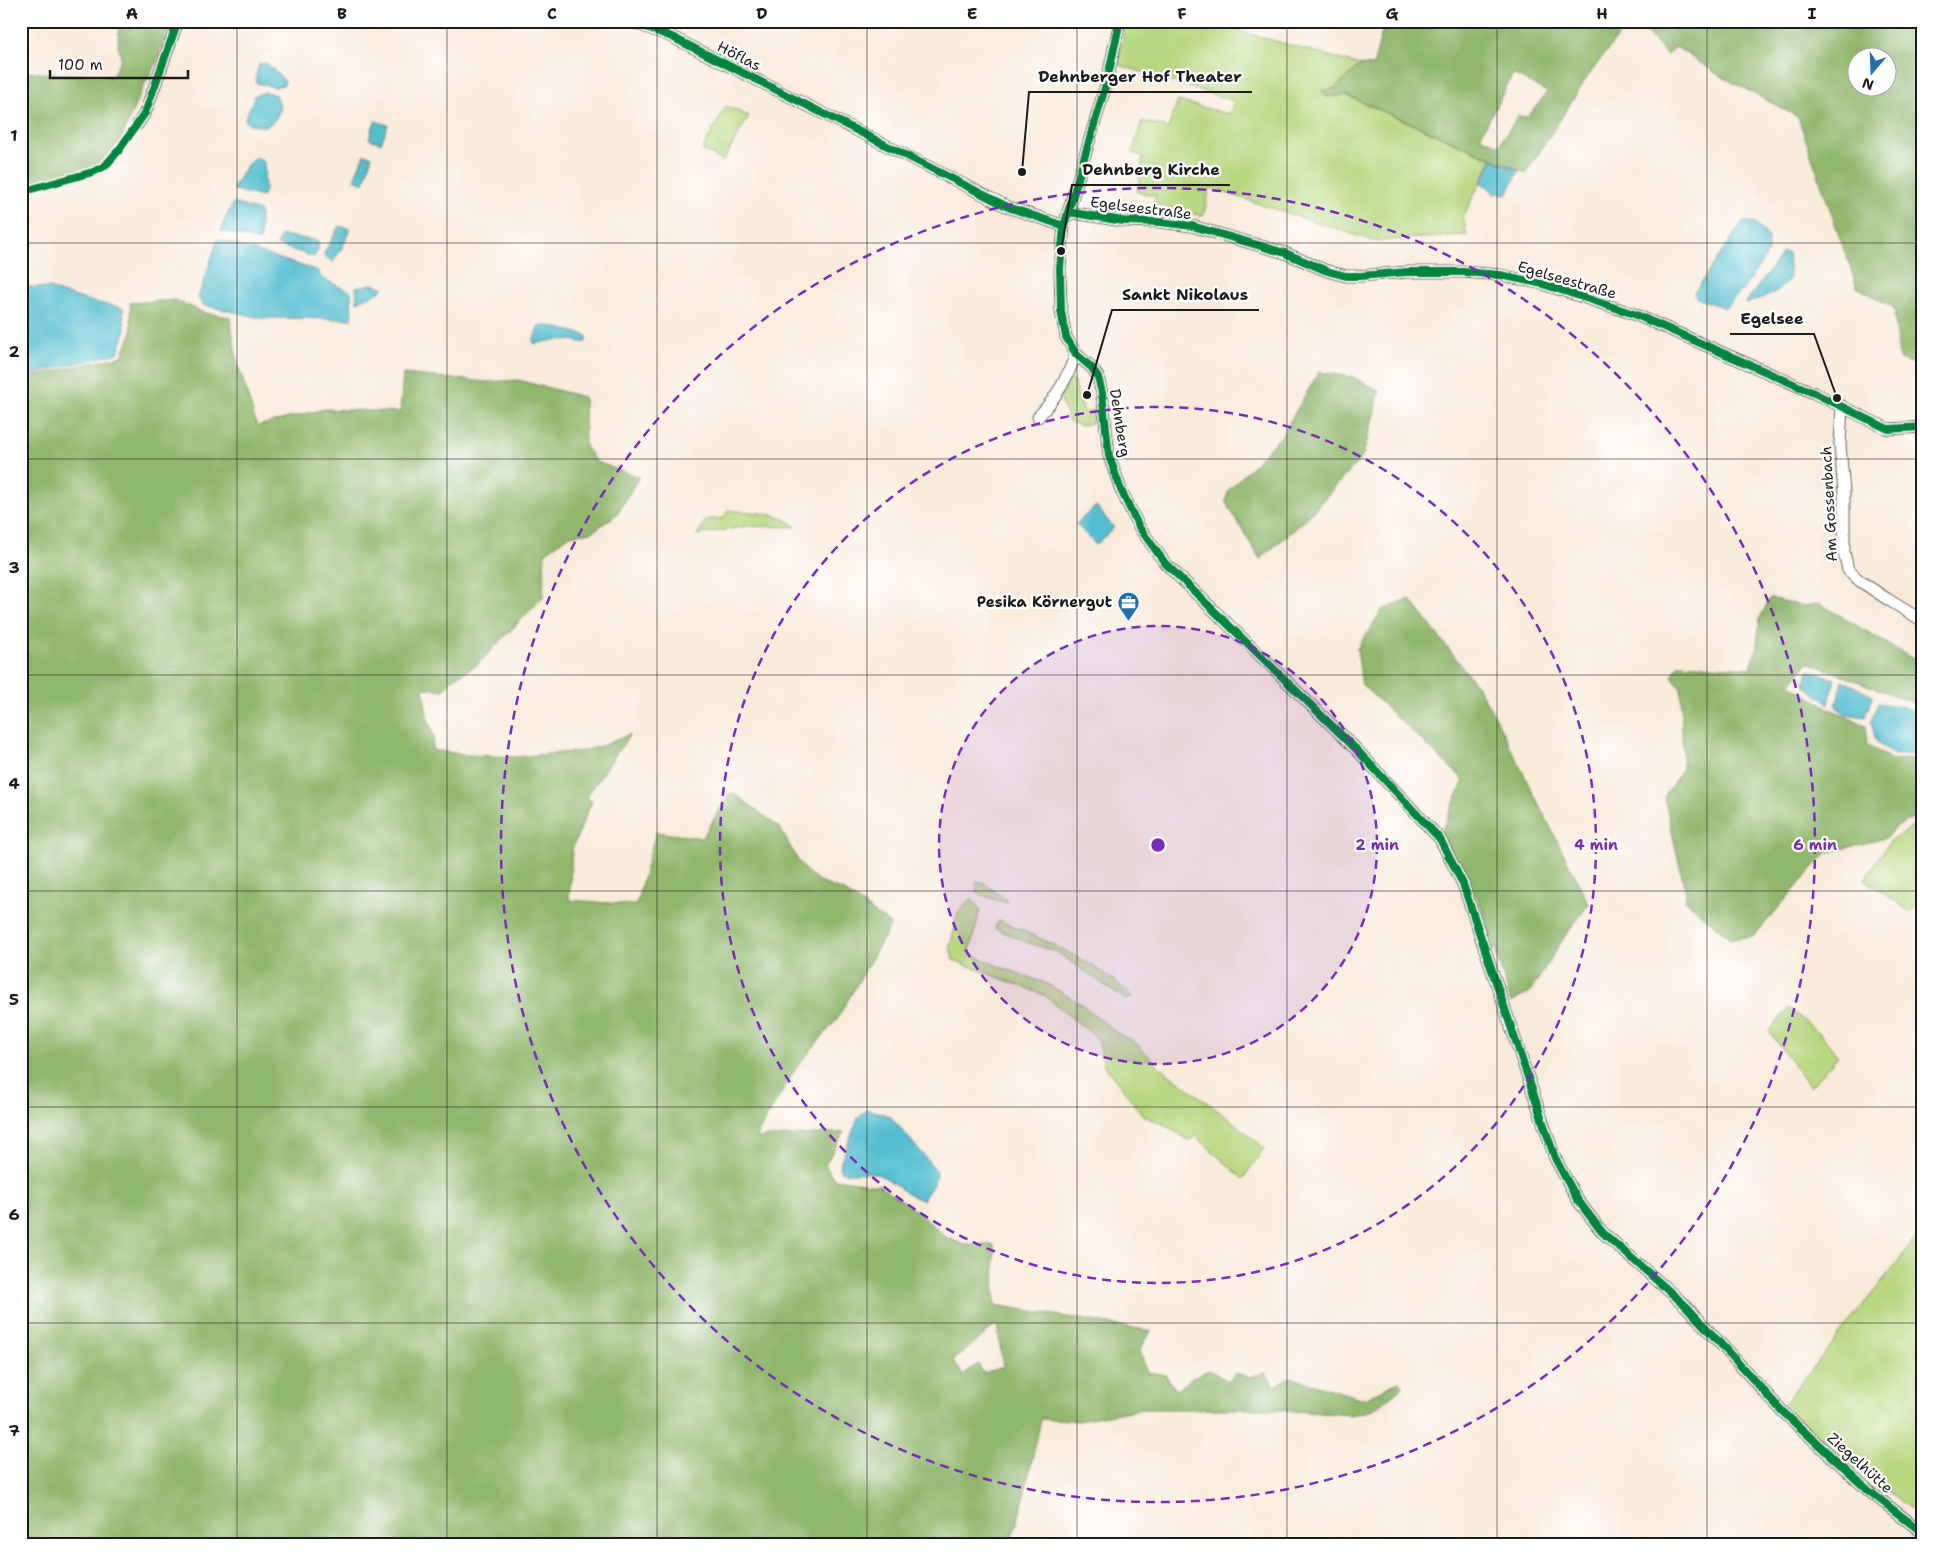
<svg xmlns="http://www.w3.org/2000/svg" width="1944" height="1566" viewBox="0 0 1944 1566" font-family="'Shantell Sans',sans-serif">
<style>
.green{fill:#b6d77e;stroke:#697a4d}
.forest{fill:#90b86d;stroke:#566a44;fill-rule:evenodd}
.water{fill:#53becf;stroke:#386d76}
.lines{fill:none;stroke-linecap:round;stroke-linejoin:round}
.street-casing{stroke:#69645e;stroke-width:13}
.street{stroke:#fff;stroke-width:11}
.cycleway-casing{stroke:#fff;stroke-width:11}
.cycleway{stroke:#00873e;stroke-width:8}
.grid{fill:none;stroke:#1c1c1c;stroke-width:1;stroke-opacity:0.55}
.ring{fill:none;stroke:#7b2cbf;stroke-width:2.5;stroke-dasharray:9 6}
.labels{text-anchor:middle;stroke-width:4.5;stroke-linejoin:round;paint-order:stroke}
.street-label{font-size:15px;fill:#1c1c1c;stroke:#fff}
.poi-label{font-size:15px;font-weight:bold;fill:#1c1c1c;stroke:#fff;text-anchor:end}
.centre{fill:#7b2cbf;stroke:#fff;stroke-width:2.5}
.ring-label{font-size:15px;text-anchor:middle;font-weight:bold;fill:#7b2cbf;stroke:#fff;stroke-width:4.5;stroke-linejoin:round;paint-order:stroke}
.leader{fill:none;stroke:#1c1c1c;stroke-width:2}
.callout-dot{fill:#1c1c1c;stroke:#fff;stroke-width:2}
.callout-label{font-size:16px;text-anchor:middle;font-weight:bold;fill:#1c1c1c;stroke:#fff;stroke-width:4.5;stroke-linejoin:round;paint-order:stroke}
.neatline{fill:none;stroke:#1c1c1c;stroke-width:2}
.grid-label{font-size:16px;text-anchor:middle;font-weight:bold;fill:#1c1c1c}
</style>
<rect width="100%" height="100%" fill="#fff"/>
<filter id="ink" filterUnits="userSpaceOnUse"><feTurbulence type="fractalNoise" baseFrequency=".02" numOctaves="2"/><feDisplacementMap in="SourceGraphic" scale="10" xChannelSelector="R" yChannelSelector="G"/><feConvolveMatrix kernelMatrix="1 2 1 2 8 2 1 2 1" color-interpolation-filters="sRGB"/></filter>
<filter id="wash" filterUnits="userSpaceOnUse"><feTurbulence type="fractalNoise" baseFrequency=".0096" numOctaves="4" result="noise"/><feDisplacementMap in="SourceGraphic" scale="20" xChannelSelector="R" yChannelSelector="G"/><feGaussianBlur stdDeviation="1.12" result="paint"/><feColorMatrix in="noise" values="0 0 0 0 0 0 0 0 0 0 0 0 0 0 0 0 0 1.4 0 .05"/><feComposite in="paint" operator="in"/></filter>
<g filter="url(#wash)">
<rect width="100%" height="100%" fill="#f9ead9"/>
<path class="green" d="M 1124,21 L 1204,21 L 1360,65 L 1335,89 L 1323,91 L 1327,97 L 1345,95 L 1492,159 L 1463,217 L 1467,235 L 1374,241 L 1210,188 L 1203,216 L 1154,204 L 1156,196 L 1137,192 L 1143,156 L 1132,153 L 1142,121 L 1168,128 L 1178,101 L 1229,114 L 1234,101 L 1116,64 L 1123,40 Z
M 726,106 L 749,116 L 723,161 L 702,150 Z
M 1068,380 L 1074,381 L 1075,388 L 1085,413 L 1095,410 L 1099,420 L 1081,426 L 1069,421 L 1060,398 Z
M 728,510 C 750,513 779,511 796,527 L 747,526 L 697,535 L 706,520 L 724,518 Z
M 1923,820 L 1923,898 L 1911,913 L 1865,879 L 1890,841 Z
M 976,882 L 985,884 L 1008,901 L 1005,903 L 977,893 Z
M 972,898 L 980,910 L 969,953 L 998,966 L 1047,984 L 1081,1004 L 1118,1034 L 1134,1041 L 1160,1067 L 1237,1125 L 1264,1148 L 1243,1179 L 1196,1136 L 1189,1140 L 1163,1124 L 1143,1115 L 1104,1065 L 1098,1039 L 1044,995 L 953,960 L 950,946 L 958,913 Z
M 999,920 C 1045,941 1096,961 1133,997 L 1126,1000 L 1057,952 L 1026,942 L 995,928 Z
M 1789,1008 L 1821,1035 L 1838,1056 L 1810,1087 L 1769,1031 Z
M 1923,1230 L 1923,1519 L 1824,1444 L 1784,1404 Z"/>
<path class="forest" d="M 119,21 L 170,21 L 156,64 L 142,89 L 119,144 L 93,168 L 63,178 L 21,188 L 21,72 L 112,77 L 121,58 L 118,46 Z
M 1385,21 L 1629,21 L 1586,79 L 1526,173 L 1346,95 L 1327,97 L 1322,91 L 1335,88 L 1360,65 L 1373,66 ZM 1513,74 L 1547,92 L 1528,117 L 1518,116 L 1499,145 L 1480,137 Z
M 1635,21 L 1923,21 L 1923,366 L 1899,359 L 1894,308 L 1857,287 L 1798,117 L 1719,75 L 1676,47 L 1667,55 ZM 1856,58 L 1886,58 L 1886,88 L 1856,88 Z
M 175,300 L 205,313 L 230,317 L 237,361 L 257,426 L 324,409 L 400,412 L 403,374 L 487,382 L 518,380 L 584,397 L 585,446 L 596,462 L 639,477 L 617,514 L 592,532 L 570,535 L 545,553 L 543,597 L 478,664 L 451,680 L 444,690 L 423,688 L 427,716 L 434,737 L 432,750 L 467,755 L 515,757 L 582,751 L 605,745 L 630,734 L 586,798 L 592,801 L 572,849 L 569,900 L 636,905 L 656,832 L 702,838 L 730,793 L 738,796 L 780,828 L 798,861 L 807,872 L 822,883 L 844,891 L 891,925 L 837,1019 L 796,1068 L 755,1138 L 844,1132 L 825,1165 L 834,1179 L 879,1185 L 919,1212 L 944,1236 L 964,1245 L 994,1245 L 995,1305 L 1151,1331 L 1140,1350 L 1147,1372 L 1166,1375 L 1176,1390 L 1195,1376 L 1209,1370 L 1228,1381 L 1235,1373 L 1250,1377 L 1266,1373 L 1274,1386 L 1290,1377 L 1364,1399 L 1400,1381 L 1403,1386 L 1374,1410 L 1351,1415 L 1263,1409 L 1142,1409 L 1078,1420 L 1041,1419 L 1022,1506 L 1010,1545 L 21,1545 L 21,379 L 122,356 L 132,331 L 130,303 ZM 997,1324 L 1003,1367 L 983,1373 L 978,1364 L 963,1375 L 953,1361 Z
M 1319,372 L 1353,377 L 1380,391 L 1363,456 L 1304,521 L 1260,559 L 1225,501 L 1229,490 L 1282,435 Z
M 1770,598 L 1805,606 L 1819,603 L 1923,665 L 1923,708 L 1919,705 L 1808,662 L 1790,685 L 1830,709 L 1866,726 L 1867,745 L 1892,760 L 1923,758 L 1923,812 L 1894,828 L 1886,838 L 1826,853 L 1754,936 L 1731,939 L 1685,900 L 1686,893 L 1664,797 L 1683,768 L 1681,688 L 1672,676 L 1679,664 L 1751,668 L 1757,645 L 1760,618 Z
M 1410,599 L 1477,686 L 1493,713 L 1589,904 L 1565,936 L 1530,992 L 1511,1003 L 1483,910 L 1441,832 L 1464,780 L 1362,685 L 1357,649 L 1382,610 Z"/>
<path class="water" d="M 267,63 L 285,81 L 284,85 L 274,87 L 256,83 L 256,75 L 259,64 Z
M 266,92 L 276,95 L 281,108 C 274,126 265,130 247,123 L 245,118 L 255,95 Z
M 375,121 L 388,125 L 381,143 L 369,139 Z
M 364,154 L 372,156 L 364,183 L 354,179 Z
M 256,157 L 264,162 L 265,191 L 262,197 L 235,190 L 233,188 L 246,166 Z
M 1493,160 L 1519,171 L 1507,194 L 1500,193 L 1494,194 L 1490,188 L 1481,183 Z
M 233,203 L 260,211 L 260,241 L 221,231 L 224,221 Z
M 1743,221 L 1755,223 L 1768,236 L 1768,253 L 1742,291 L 1725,308 L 1696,298 L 1694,293 Z
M 339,226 L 350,229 L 343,246 L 333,262 L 323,255 Z
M 281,235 L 318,241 C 320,248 317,252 314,257 L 277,245 Z
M 218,239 L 318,271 L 321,278 L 351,292 L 352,319 L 261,318 L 203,305 L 198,298 Z
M 1783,252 L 1788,253 L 1790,278 C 1778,293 1765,299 1745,303 Z
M 373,284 L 384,288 L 380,292 L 357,302 L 356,287 Z
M 31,287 L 50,288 L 62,293 L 98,303 L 123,308 L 125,331 L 118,353 L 21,377 L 21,288 Z
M 546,325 L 586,335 L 587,337 L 586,342 C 580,343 575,340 569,340 C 557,339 547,341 535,344 L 533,342 L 538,327 Z
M 1096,506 L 1114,528 L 1096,545 L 1076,524 Z
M 1808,670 L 1835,679 L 1829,704 L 1805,686 Z
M 1842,680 L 1873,695 L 1865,717 L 1846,714 L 1836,707 Z
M 1878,703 L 1904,707 L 1923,716 L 1923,754 L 1894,755 L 1876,741 L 1871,722 Z
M 867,1109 L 890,1116 L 935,1169 C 939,1180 928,1191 923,1200 C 906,1197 894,1180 877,1174 C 866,1170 853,1176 841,1171 L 839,1167 L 840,1163 L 858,1118 Z"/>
</g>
<g filter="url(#ink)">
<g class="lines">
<defs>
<path id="street" d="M 630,21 L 672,37 L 1008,207 L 1064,226
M 1120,21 L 1107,81 L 1064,226 L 1060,268 L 1061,311 L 1066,337 L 1076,354 L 1092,368 L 1098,377 L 1102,393 L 1109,456 L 1121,490 L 1139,527 L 1165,563 L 1355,748 L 1440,839 L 1463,884 L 1555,1158 L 1577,1199 L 1602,1232 L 1686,1306 L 1782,1411 L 1869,1491 L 1923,1533
M 137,125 L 145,113 L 178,21
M 1068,212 L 1123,221 L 1160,222 L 1192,226 L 1285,253 L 1327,271 L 1346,276 L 1360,276 L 1407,272 L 1464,272 L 1500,275 L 1543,284 L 1634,314 L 1814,393 L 1888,429 L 1923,427
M 1842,406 L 1840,444 L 1844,493 L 1844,552 L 1848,570 L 1860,581 L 1887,599 L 1923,621
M 1038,417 C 1057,396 1066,381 1076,354"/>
</defs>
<use href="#street" class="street-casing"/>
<use href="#street" class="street"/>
<defs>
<path id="cycleway" d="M 630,21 L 672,37 L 1008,207 L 1064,226
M 1120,21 L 1107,81 L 1064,226 L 1060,268 L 1061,311 L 1066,337 L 1076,354 L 1092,368 L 1098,377 L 1102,393 L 1109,456 L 1121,490 L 1139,527 L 1165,563 L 1355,748 L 1440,839 L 1463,884 L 1555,1158 L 1577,1199 L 1602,1232 L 1686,1306 L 1782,1411 L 1869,1491 L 1923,1533
M 21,192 L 93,172 L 105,166 L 119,150 L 145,113 L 178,21
M 1068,212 L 1123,221 L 1160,222 L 1192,226 L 1285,253 L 1327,271 L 1346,276 L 1360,276 L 1407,272 L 1464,272 L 1500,275 L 1543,284 L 1634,314 L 1814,393 L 1888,429 L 1923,427"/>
</defs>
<use href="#cycleway" class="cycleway-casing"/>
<use href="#cycleway" class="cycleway"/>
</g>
</g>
<path class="grid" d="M 237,21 L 237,1545M 447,21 L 447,1545M 657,21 L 657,1545M 867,21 L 867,1545M 1077,21 L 1077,1545M 1287,21 L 1287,1545M 1497,21 L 1497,1545M 1707,21 L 1707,1545M 21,243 L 1923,243M 21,459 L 1923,459M 21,675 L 1923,675M 21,891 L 1923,891M 21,1107 L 1923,1107M 21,1323 L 1923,1323"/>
<circle cx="1158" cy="845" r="219" fill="#7b2cbf" fill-opacity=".12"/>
<g class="ring">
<circle cx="1158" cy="845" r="219"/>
<circle cx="1158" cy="845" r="438"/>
<circle cx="1158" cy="845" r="657"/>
</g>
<defs>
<symbol id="office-pin" viewBox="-11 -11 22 30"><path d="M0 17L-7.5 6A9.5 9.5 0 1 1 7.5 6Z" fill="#1f6fb2" stroke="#fff"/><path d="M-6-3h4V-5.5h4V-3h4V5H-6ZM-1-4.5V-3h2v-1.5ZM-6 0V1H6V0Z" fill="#fff"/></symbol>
</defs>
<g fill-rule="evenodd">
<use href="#office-pin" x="1116" y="590" width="25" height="34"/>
</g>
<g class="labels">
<g class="street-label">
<text transform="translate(739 56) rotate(27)" y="5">Höflas</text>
<text transform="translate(1141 208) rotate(7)" y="5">Egelseestraße</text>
<text transform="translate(1567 280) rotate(16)" y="5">Egelseestraße</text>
<text transform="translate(1120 423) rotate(81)" y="5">Dehnberg</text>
<text transform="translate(1829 504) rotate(-93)" y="5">Am Gossenbach</text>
<text transform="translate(1860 1463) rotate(42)" y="5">Ziegelhütte</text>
</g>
<g class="poi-label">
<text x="1112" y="607">Pesika Körnergut</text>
</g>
</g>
<circle cx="1158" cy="845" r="8" class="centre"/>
<g class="ring-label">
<text x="1377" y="850">2 min</text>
<text x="1596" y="850">4 min</text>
<text x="1815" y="850">6 min</text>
</g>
<path class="leader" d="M1022 172L1029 92H1252M1061 251L1072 185H1230M1087 395L1112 310H1259M1837 398L1814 334H1730"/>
<g class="callout-dot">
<circle cx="1022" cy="172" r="5"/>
<circle cx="1061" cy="251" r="5"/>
<circle cx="1087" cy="395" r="5"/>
<circle cx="1837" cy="398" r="5"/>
</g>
<g class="callout-label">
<text x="1140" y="82">Dehnberger Hof Theater</text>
<text x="1151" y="175">Dehnberg Kirche</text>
<text x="1185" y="300">Sankt Nikolaus</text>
<text x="1772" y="324">Egelsee</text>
</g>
<rect width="1944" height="1566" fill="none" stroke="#fff" stroke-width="55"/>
<g transform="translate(1872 72) rotate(199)"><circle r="24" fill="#ffffff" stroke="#a4a4a4"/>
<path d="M0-4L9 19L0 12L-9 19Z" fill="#1f6fb2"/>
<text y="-8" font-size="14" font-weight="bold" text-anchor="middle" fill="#1c1c1c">N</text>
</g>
<path d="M50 70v8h138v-8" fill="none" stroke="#1c1c1c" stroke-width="2.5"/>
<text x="58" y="70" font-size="15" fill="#1c1c1c" stroke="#ffffff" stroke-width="4" paint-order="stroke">100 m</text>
<rect x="28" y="28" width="1888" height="1510" class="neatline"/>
<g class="grid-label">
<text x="132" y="19">A</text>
<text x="342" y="19">B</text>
<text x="552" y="19">C</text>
<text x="762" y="19">D</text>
<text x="972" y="19">E</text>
<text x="1182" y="19">F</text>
<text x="1392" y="19">G</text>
<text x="1602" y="19">H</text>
<text x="1812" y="19">I</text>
<text x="14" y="141">1</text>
<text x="14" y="357">2</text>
<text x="14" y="573">3</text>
<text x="14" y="789">4</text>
<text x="14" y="1005">5</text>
<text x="14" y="1220">6</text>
<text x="14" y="1436">7</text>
</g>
</svg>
